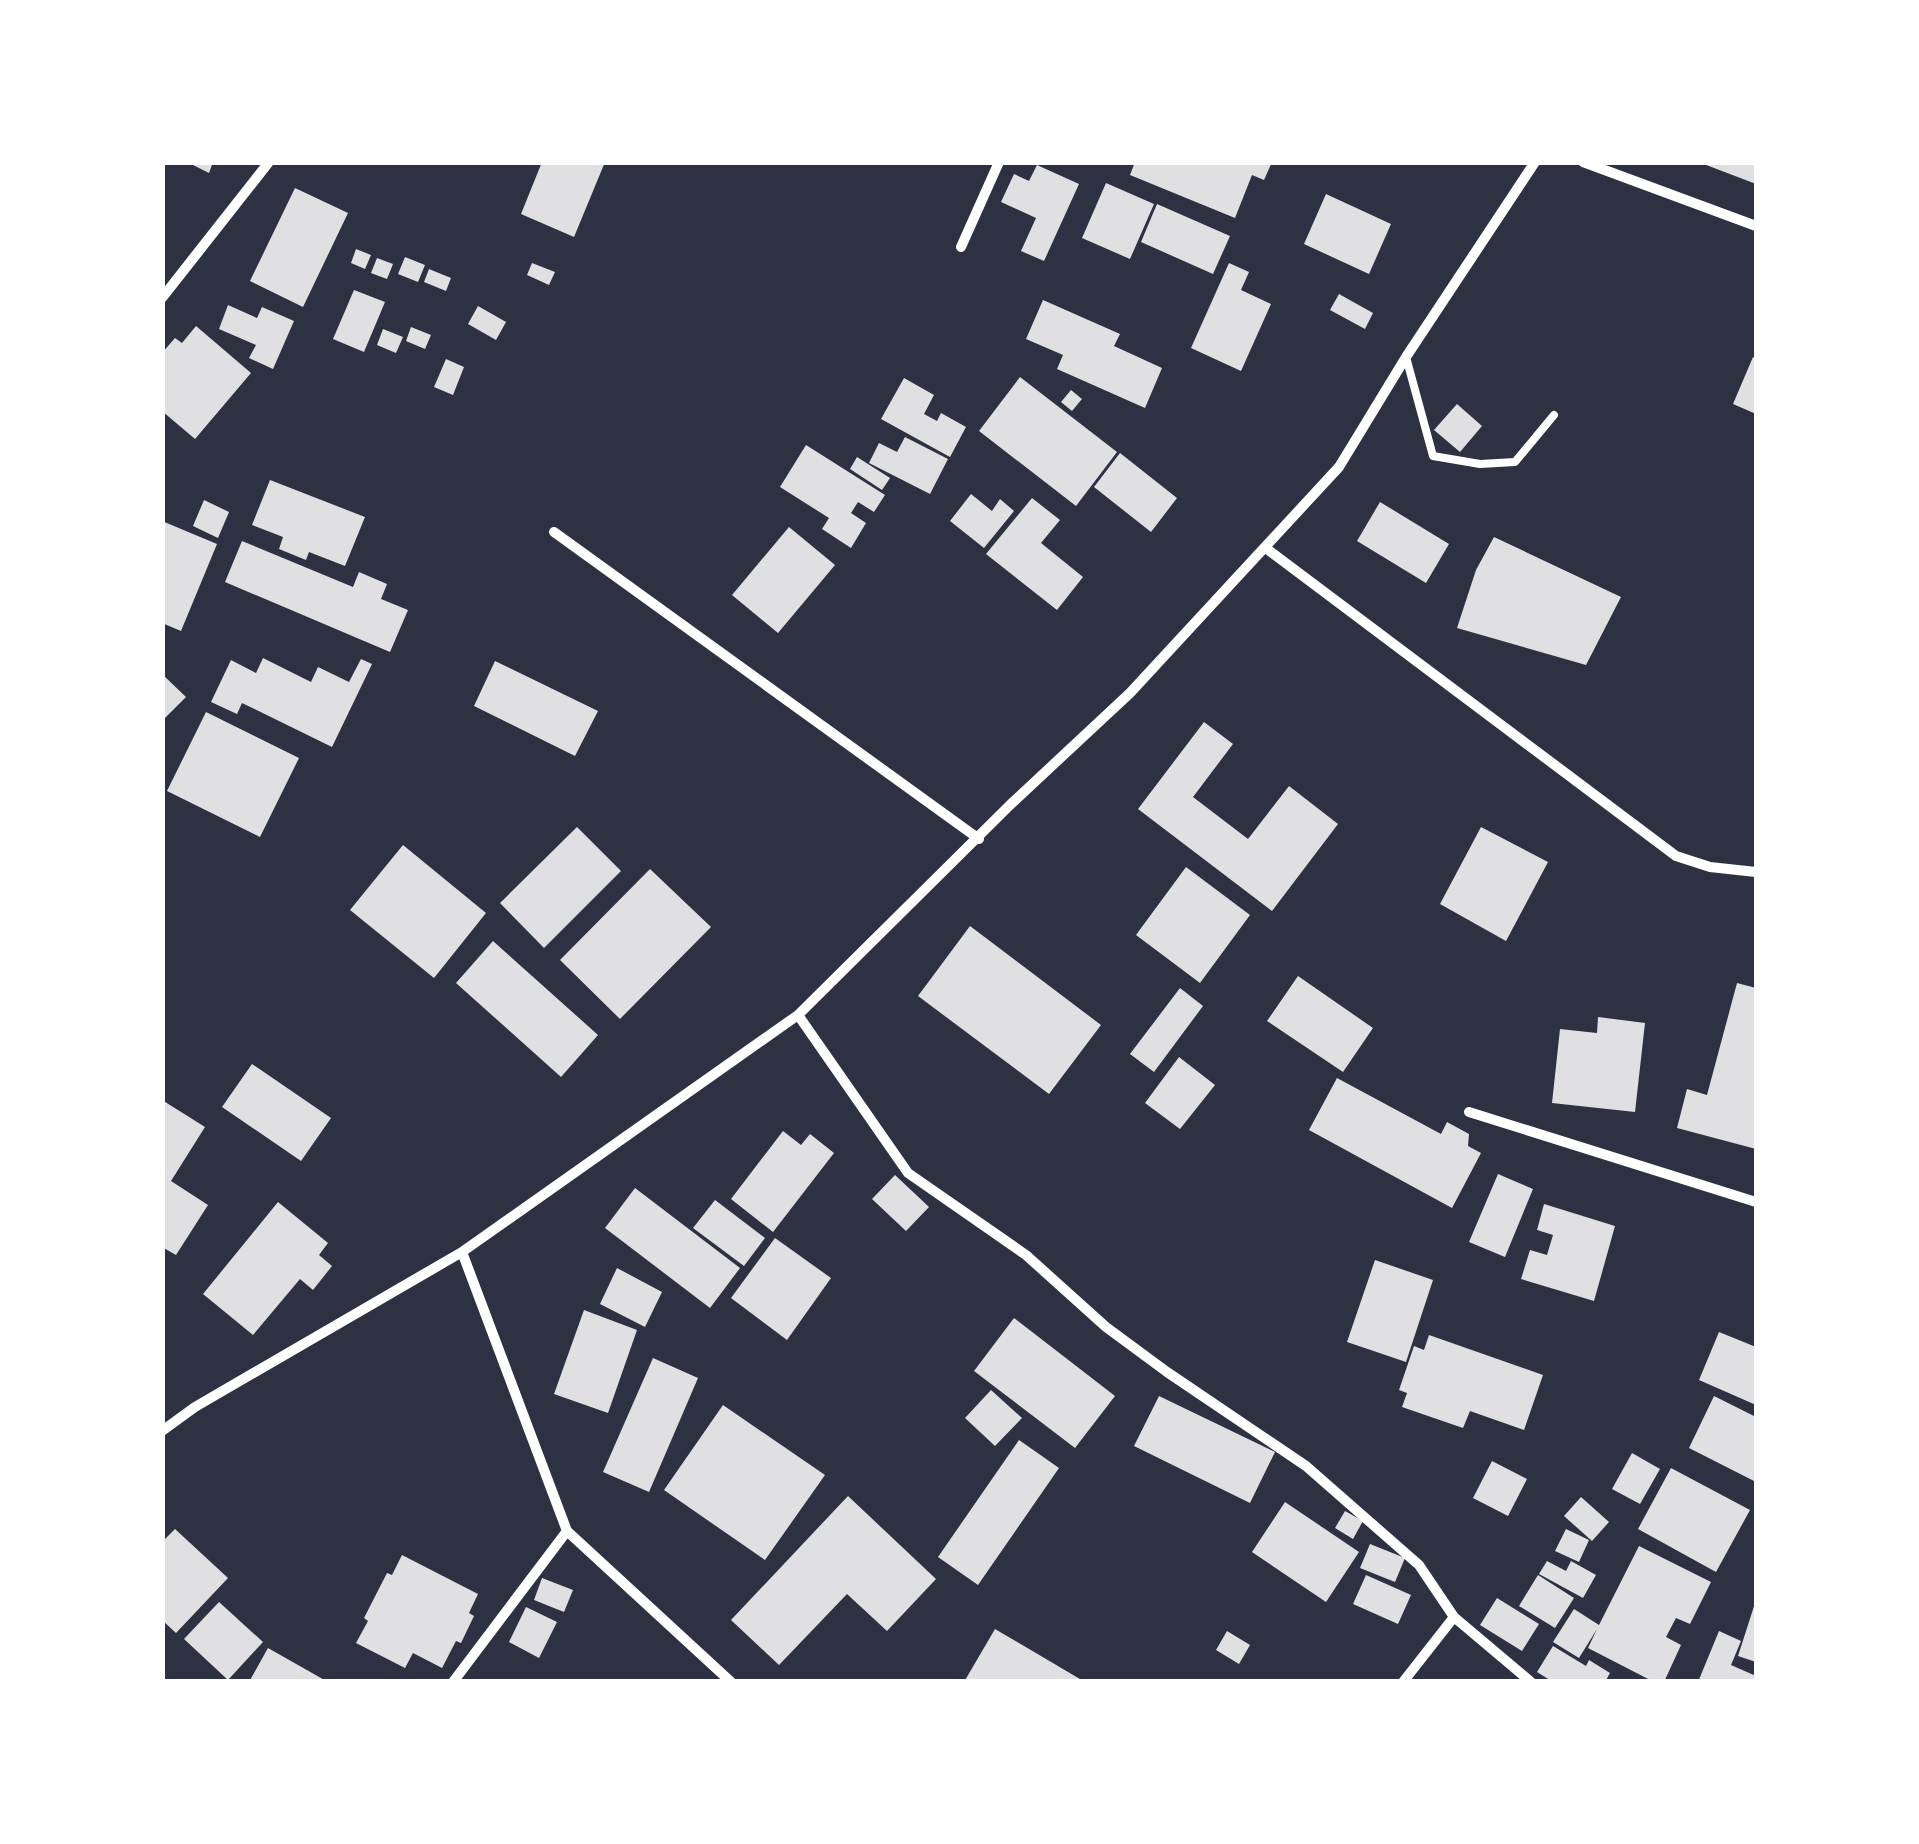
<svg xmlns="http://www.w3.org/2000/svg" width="1919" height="1844" viewBox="0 0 1919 1844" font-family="'IBM Plex Sans',sans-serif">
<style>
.building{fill:#e0e0e3}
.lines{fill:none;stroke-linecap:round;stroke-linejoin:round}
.service{stroke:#fff;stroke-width:8}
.minor{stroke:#fff;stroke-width:10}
</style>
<rect width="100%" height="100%" fill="#2d3142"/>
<path class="building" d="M 187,162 L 213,162 L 209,173 Z
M 542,162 L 605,162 L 574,237 L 521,214 Z
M 1135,162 L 1272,162 L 1264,180 L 1252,175 L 1235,218 L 1130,175 Z
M 1701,162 L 1756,162 L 1756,184 L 1701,163 Z
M 1037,165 L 1079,184 L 1044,261 L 1021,251 L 1036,218 L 1001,202 L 1014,174 L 1029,181 Z
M 1106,183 L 1154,204 L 1130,259 L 1082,238 Z
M 295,188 L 348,213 L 303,307 L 250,281 Z
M 1326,194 L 1391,224 L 1369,274 L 1304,244 Z
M 1157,204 L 1230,236 L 1213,274 L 1141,242 Z
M 356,249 L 371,255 L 365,269 L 351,263 Z
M 405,257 L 425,265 L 418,282 L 398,274 Z
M 377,258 L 393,264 L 387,279 L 371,273 Z
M 532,263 L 555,272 L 549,285 L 527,275 Z
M 1229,263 L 1249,272 L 1241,290 L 1271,304 L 1241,371 L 1191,348 Z
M 429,269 L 451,278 L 446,291 L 424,282 Z
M 354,290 L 385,302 L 364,352 L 333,339 Z
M 1339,294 L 1373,313 L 1365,329 L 1330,310 Z
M 1043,300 L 1120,334 L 1114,346 L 1162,368 L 1145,408 L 1057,369 L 1063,355 L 1026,339 Z
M 228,305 L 257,318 L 262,307 L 294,321 L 273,369 L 249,358 L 256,345 L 219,329 Z
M 478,306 L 506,322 L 496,340 L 468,324 Z
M 196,326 L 251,373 L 195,439 L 162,411 L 162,353 L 175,338 L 182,343 Z
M 411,327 L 431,335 L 425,349 L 406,341 Z
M 383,329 L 403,337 L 396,353 L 377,345 Z
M 1753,357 L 1756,359 L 1756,414 L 1733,404 Z
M 446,359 L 464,367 L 453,395 L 434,387 Z
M 1020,377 L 1117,452 L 1076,506 L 979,431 Z
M 904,378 L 934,395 L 924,414 L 937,421 L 941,413 L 966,427 L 950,457 L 881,419 Z
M 1071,390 L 1082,399 L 1072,411 L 1061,402 Z
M 1457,404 L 1482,426 L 1460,452 L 1434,430 Z
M 905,437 L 948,459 L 930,494 L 869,463 L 879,443 L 897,452 Z
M 806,445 L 885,495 L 874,512 L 858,502 L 851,513 L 866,523 L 851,548 L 822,529 L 829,518 L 780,487 Z
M 1120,453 L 1177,498 L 1151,532 L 1094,487 Z
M 857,457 L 890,478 L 882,490 L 850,469 Z
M 270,480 L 365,517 L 345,566 L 309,552 L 306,560 L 279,549 L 283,537 L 252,525 Z
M 971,494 L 992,511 L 1000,499 L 1014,511 L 984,548 L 950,521 Z
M 1032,498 L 1060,520 L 1041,543 L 1083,577 L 1057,610 L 986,554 Z
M 204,500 L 229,512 L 218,538 L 193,526 Z
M 1380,502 L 1449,544 L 1426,583 L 1357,541 Z
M 162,521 L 217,544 L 181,631 L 162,623 Z
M 789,527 L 835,565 L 778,633 L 732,595 Z
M 1494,537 L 1621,597 L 1586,665 L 1457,628 L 1476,570 Z
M 242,541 L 353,587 L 359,572 L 387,584 L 381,599 L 408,610 L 390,652 L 225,582 Z
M 263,658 L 311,682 L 318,667 L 349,682 L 361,659 L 372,664 L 332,747 L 242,703 L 237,714 L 211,702 L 231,660 L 256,673 Z
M 495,661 L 598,711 L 575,756 L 474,706 Z
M 162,674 L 186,697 L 162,721 Z
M 206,712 L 299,758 L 260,837 L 167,791 Z
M 1204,722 L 1233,744 L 1193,797 L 1248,839 L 1289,786 L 1338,824 L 1272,911 L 1138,809 Z
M 577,827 L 621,871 L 544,948 L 500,903 Z
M 1481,827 L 1548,862 L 1506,941 L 1440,904 Z
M 403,845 L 486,913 L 434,978 L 350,910 Z
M 1186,867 L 1250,915 L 1200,983 L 1136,935 Z
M 650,869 L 711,927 L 620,1019 L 560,960 Z
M 970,926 L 1101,1025 L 1049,1094 L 918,996 Z
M 493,941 L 598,1035 L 561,1077 L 456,983 Z
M 1298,976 L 1373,1028 L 1343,1072 L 1267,1021 Z
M 1737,983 L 1756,988 L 1756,1149 L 1677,1128 L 1687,1089 L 1707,1095 Z
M 1180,988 L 1203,1006 L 1154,1072 L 1130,1054 Z
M 1598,1017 L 1645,1023 L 1635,1112 L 1552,1103 L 1560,1029 L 1597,1033 Z
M 1179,1057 L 1215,1085 L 1180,1129 L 1145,1103 Z
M 252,1064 L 331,1118 L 301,1161 L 222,1107 Z
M 1337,1078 L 1441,1134 L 1447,1122 L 1469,1134 L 1468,1146 L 1481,1153 L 1452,1208 L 1309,1130 Z
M 162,1100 L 205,1127 L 171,1181 L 208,1205 L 176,1255 L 162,1247 Z
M 783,1131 L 801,1145 L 810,1134 L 834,1153 L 773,1232 L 731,1199 Z
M 1498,1174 L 1533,1189 L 1505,1257 L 1469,1242 Z
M 895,1175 L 929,1207 L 906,1231 L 872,1199 Z
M 635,1188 L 740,1268 L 710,1308 L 605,1228 Z
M 715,1200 L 765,1238 L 744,1266 L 693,1228 Z
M 278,1202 L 328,1243 L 319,1255 L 332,1266 L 313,1290 L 300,1279 L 253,1335 L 203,1294 Z
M 1544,1204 L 1615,1226 L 1594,1301 L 1521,1279 L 1530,1250 L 1547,1255 L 1553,1235 L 1537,1230 Z
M 775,1238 L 831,1278 L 787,1340 L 731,1298 Z
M 1375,1260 L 1433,1280 L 1406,1362 L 1347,1342 Z
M 617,1268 L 662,1292 L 645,1327 L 600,1304 Z
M 584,1310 L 637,1330 L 608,1413 L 554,1394 Z
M 1014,1318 L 1115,1396 L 1075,1448 L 974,1371 Z
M 1719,1332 L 1756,1347 L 1756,1405 L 1699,1380 Z
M 1429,1335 L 1543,1375 L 1524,1430 L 1470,1411 L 1463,1428 L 1402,1407 L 1407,1393 L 1399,1390 L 1414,1346 L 1424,1350 Z
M 653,1358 L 698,1378 L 649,1492 L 603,1472 Z
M 991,1390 L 1022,1418 L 995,1446 L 965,1418 Z
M 1159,1396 L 1275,1452 L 1250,1503 L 1134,1446 Z
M 1714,1396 L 1756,1417 L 1756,1482 L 1689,1448 Z
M 723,1405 L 825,1475 L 765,1560 L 664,1490 Z
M 1019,1440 L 1059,1468 L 978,1585 L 938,1557 Z
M 1632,1453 L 1660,1469 L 1640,1504 L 1612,1489 Z
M 1492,1461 L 1527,1479 L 1508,1516 L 1473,1498 Z
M 1671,1468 L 1750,1510 L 1716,1572 L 1638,1529 Z
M 848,1496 L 936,1579 L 887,1631 L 847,1594 L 779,1665 L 731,1620 Z
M 1581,1497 L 1609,1522 L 1592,1541 L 1564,1516 Z
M 1285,1502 L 1359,1552 L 1326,1602 L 1252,1552 Z
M 1345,1511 L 1363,1521 L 1353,1539 L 1335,1528 Z
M 175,1529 L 228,1578 L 176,1633 L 162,1620 L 162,1542 Z
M 1566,1529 L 1589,1540 L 1579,1562 L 1555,1551 Z
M 1370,1544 L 1405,1558 L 1395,1582 L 1360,1568 Z
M 1639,1546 L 1711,1582 L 1690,1624 L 1676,1618 L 1666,1637 L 1681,1645 L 1664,1682 L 1654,1682 L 1588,1648 L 1597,1629 L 1579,1658 L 1553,1642 L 1574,1609 L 1599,1625 Z
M 402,1555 L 478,1594 L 469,1613 L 474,1616 L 461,1643 L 456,1641 L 442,1668 L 413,1653 L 405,1668 L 356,1643 L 368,1621 L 364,1618 L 387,1573 L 392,1575 Z
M 1547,1561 L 1566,1571 L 1571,1561 L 1596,1575 L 1583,1598 L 1539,1574 Z
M 1366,1575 L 1411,1595 L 1398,1624 L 1353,1604 Z
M 1538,1575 L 1574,1598 L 1555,1628 L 1519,1606 Z
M 542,1578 L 573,1590 L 564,1612 L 534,1600 Z
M 1497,1598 L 1539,1624 L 1522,1651 L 1480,1625 Z
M 1756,1600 L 1756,1662 L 1738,1656 Z
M 219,1602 L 263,1642 L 228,1680 L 184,1639 Z
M 526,1607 L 557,1622 L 539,1658 L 509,1642 Z
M 995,1629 L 1085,1682 L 964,1682 Z
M 1227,1631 L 1250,1645 L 1239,1664 L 1216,1650 Z
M 1719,1631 L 1741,1641 L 1731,1665 L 1756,1676 L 1756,1682 L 1698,1682 Z
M 1553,1646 L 1586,1666 L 1589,1660 L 1610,1673 L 1605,1682 L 1553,1682 L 1537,1672 Z
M 268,1648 L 328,1682 L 249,1682 Z"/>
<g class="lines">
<path class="service" d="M 1406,357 L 1433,456 L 1480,464 L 1515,462 L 1554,415"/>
<path class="minor" d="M 1583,162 L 1756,226
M 961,247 L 999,162
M 162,298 L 269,162
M 554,532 L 979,839
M 1267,549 L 1676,856 L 1710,867 L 1756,872
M 798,1015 L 908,1173 L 1026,1255 L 1106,1327 L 1167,1372 L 1306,1466 L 1419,1565 L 1454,1617 L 1531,1682
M 1469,1112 L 1756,1202
M 462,1252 L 567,1531 L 731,1682
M 162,1431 L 195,1407 L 462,1252 L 798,1015 L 1011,804 L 1130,693 L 1339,467 L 1406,357 L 1535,162
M 453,1682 L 567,1531
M 1403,1682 L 1454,1617"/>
</g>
<rect width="1919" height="1844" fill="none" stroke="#ffffff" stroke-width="330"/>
</svg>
